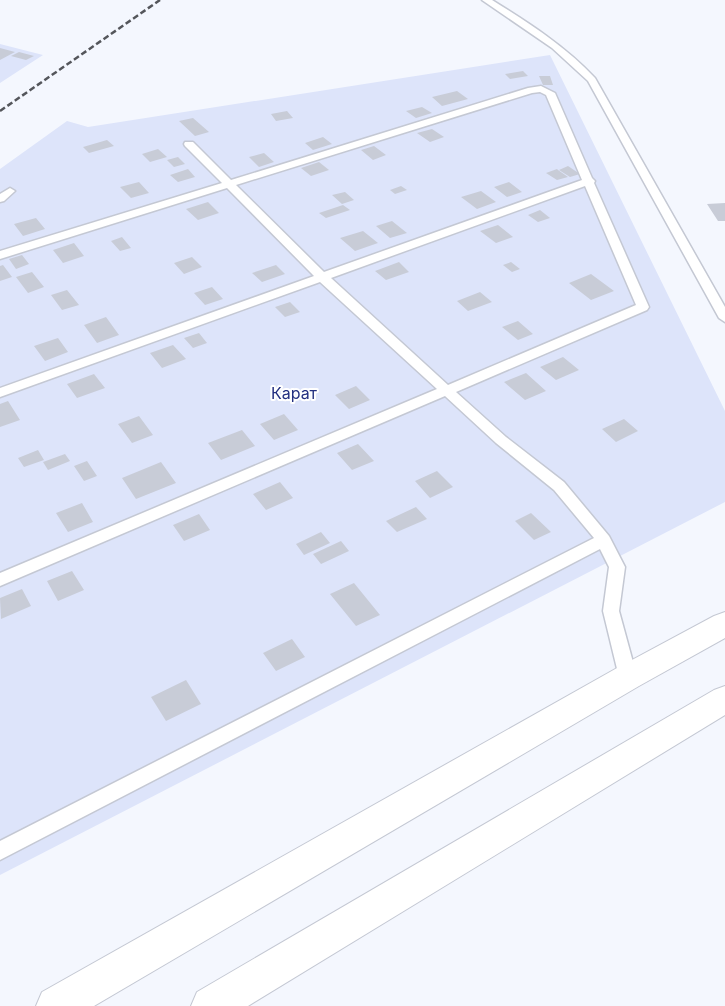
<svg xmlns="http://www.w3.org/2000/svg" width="725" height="1006" viewBox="0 0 725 1006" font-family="Inter,sans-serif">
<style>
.green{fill:#dde4fa}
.building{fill:#c8ccd7}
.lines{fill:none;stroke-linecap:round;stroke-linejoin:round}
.service-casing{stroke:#c4c8d3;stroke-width:3}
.minor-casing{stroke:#c4c8d3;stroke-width:2}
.service{fill:#fff;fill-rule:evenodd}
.minor{fill:#fff;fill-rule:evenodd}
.rail{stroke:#54565b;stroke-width:2.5;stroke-dasharray:6 3;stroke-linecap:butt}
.labels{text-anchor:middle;stroke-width:4;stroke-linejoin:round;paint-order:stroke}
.park-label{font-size:16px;fill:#233080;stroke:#fff}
</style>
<rect width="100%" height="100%" fill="#f4f7fe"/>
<path class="green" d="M 0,44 L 43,55 L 0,83 Z
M 550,55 L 725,411 L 725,502 L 0,875 L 0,169 L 67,121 L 88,127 Z"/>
<path class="building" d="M 0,48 L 15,52 L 0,60 Z
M 19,52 L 34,56 L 26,60 L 11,56 Z
M 523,71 L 528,76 L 510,79 L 505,74 Z
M 539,76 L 550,76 L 553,85 L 543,85 Z
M 457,91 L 468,99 L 442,106 L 432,97 Z
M 422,107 L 432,113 L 416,118 L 406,111 Z
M 287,111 L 293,118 L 276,121 L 271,114 Z
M 193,118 L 209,132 L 195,136 L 179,121 Z
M 432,129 L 444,137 L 430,142 L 417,133 Z
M 323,137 L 332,144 L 313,150 L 305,143 Z
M 107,140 L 114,146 L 89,153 L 83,147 Z
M 374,146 L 386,155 L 373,160 L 361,150 Z
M 158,149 L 167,157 L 150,162 L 142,154 Z
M 264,153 L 274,162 L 259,167 L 249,157 Z
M 178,157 L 185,164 L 174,167 L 167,160 Z
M 319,162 L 329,170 L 311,176 L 301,168 Z
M 568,166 L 580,174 L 570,177 L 559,170 Z
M 188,169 L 195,177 L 178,182 L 170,175 Z
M 557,169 L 558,170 L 568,177 L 557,180 L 546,173 Z
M 139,182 L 149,193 L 131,198 L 120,187 Z
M 509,182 L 522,192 L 507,197 L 494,187 Z
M 401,186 L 407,190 L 395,194 L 390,190 Z
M 481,191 L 496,202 L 477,209 L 461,197 Z
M 345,192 L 354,200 L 342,204 L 332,195 Z
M 208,202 L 219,213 L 198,220 L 186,209 Z
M 725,203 L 725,221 L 718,221 L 707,204 Z
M 343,205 L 350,210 L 326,218 L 319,213 Z
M 540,210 L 550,218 L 538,222 L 528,215 Z
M 36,218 L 45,229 L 23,236 L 14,224 Z
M 392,221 L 407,233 L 390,238 L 376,226 Z
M 498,225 L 513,237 L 496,243 L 480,231 Z
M 363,231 L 378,243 L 355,251 L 340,238 Z
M 122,237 L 131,248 L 120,251 L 111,241 Z
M 74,243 L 84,256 L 63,263 L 53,250 Z
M 22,255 L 29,264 L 16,269 L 9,259 Z
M 192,257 L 202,267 L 184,274 L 174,263 Z
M 399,262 L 409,272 L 386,280 L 375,271 Z
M 511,262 L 520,269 L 512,272 L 503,265 Z
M 3,265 L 12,277 L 0,281 L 0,266 Z
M 276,265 L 285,274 L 262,282 L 252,273 Z
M 32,272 L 44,287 L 28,293 L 16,277 Z
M 591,274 L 614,291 L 591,300 L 569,283 Z
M 212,287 L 223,299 L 205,305 L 194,293 Z
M 67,290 L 79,305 L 62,310 L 51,295 Z
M 480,292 L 492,302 L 468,311 L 457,301 Z
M 290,302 L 300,312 L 285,317 L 275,307 Z
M 106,317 L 119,335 L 97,343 L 84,325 Z
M 518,321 L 533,334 L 518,340 L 502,327 Z
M 199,333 L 207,343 L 193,348 L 184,338 Z
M 58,338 L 68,352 L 45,361 L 34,346 Z
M 173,345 L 186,359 L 162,368 L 150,353 Z
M 563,357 L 579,370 L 556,380 L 540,367 Z
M 526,373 L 546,391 L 525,400 L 504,382 Z
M 94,374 L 105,388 L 77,398 L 67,384 Z
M 356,386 L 370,400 L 349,409 L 335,395 Z
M 8,401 L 20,420 L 0,427 L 0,404 Z
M 284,414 L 298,430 L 274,440 L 260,424 Z
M 139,416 L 153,435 L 132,443 L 118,424 Z
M 624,419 L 638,431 L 616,442 L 602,429 Z
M 242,430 L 255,446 L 221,460 L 208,443 Z
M 358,444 L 374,461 L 352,470 L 337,453 Z
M 38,450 L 44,460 L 24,467 L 18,458 Z
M 65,454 L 70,461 L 48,470 L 43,462 Z
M 87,461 L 97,476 L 84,481 L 74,466 Z
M 161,462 L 176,483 L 136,499 L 122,478 Z
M 437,471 L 453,487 L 430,498 L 415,481 Z
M 280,482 L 293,498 L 266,510 L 253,494 Z
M 82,503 L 93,522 L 68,532 L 56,513 Z
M 416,507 L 427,519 L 397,532 L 386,521 Z
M 531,513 L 551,532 L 534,540 L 515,521 Z
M 199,514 L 210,530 L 184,541 L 173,525 Z
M 321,532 L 330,543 L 304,555 L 296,544 Z
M 341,541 L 349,551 L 321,564 L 313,554 Z
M 72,571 L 84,590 L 58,601 L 47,581 Z
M 354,583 L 380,615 L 356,626 L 330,594 Z
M 22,589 L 31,606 L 1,619 L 0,598 Z
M 292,639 L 305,657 L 276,671 L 263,653 Z
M 186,680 L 201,704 L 166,721 L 151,697 Z"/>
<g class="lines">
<defs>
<path id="service" d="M 482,0 L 492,0 C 529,23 565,46 595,78 L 725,307 L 725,322 L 719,318 L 588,81 L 552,48 Z
M 541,86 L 555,93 L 592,178 L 595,181 L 594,183 L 649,307 L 647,310 L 456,392 L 506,437 L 564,482 L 609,536 L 625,567 L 619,611 L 637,677 L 634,682 L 628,684 L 622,682 L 619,677 L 603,611 L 609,567 L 600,549 L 0,860 L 0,841 L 594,538 L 554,490 L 496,443 L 445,396 L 0,586 L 0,573 L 437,389 L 320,282 L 0,397 L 0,388 L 314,276 L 227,188 L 0,259 L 0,251 L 222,183 L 185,146 L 184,144 L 185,142 L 193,142 L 231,180 L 528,88 ZM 540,92 L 546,95 L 582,180 L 324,272 L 236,185 L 532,93 ZM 585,186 L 636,305 L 448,385 L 331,278 Z
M 10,188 L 15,191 L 4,201 L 0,202 L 0,194 Z"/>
<path id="minor" d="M 725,612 L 725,638 L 639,686 L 94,1006 L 36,1006 L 42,992 L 617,668 L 714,616 Z
M 725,686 L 725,715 L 248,1006 L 191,1006 L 197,992 L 714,690 Z"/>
</defs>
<use href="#service" class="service-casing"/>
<use href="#minor" class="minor-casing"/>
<use href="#service" class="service"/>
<use href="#minor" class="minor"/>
<path class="rail" d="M 0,111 L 160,0"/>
</g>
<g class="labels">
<g class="park-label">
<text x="294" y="399">Карат</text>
</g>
</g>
</svg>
